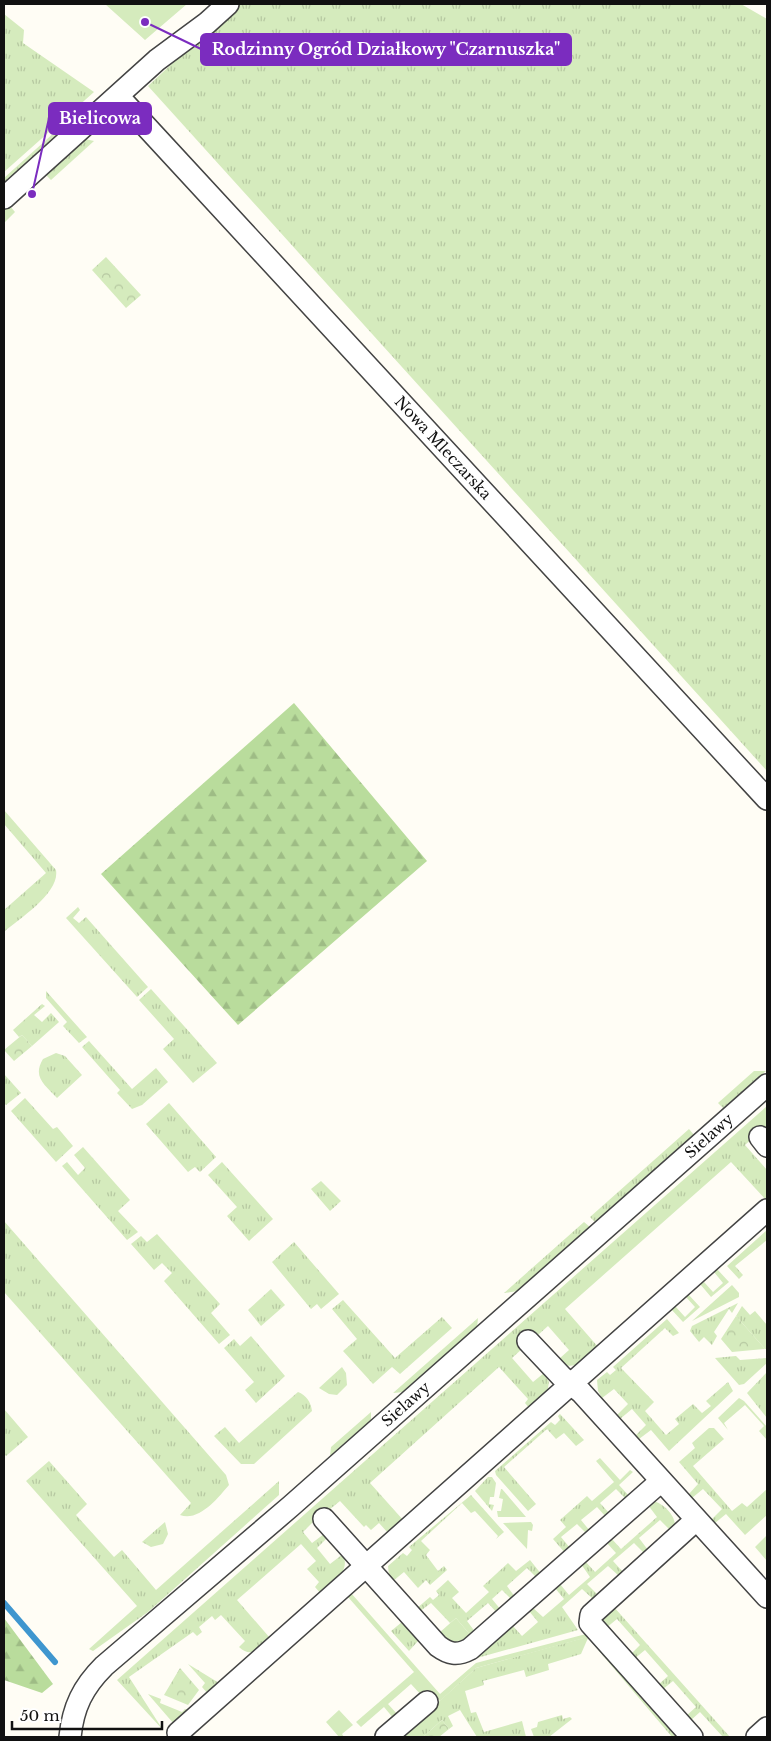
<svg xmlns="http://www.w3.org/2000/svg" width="771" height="1741" viewBox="0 0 771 1741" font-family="'Libre Baskerville',serif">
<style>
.grass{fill:url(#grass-tufts)}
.forest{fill:url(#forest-firs)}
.park{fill:url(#park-crowns)}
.garden{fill:#d5ebbd}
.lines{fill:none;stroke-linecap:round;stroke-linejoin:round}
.stream{stroke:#3f96cf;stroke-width:6}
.minor-casing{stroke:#444;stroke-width:24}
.minor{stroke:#fff;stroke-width:21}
.labels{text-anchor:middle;stroke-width:5;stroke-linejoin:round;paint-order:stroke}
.street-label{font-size:15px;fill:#111;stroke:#fff}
.leader{fill:none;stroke:#7b2cbf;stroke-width:2}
.callout-dot{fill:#7b2cbf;stroke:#fff;stroke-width:2}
.callout{fill:#7b2cbf;stroke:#7b2cbf;stroke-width:2}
.callout-label{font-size:16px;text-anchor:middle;font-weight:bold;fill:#fff}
</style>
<defs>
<pattern id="grass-tufts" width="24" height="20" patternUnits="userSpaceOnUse" patternTransform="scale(1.25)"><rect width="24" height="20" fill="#d5ebbd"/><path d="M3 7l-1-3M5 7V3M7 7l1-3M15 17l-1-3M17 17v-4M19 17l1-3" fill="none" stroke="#b6c8a1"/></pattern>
<pattern id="forest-firs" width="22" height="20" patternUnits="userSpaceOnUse" patternTransform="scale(1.25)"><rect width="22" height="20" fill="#b9dc9c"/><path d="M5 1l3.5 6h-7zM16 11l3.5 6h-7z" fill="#9ebc85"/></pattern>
<pattern id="park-crowns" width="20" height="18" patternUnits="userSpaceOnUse" patternTransform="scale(1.25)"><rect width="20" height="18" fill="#d5ebbd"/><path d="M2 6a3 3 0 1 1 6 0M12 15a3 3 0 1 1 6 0" fill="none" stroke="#b6c8a1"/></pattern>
</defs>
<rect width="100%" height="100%" fill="#fffdf5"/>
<path class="grass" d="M 236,4 L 741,4 L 767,19 L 767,771 L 148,86 Z
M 4,14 L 24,30 L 23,43 L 94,92 L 4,172 Z
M 67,121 L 74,122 L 4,184 L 4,178 Z
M 85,139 L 94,141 L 51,180 L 45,174 Z
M 9,205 L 15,212 L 4,223 L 4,210 Z
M 4,810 L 56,870 C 60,893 20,918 4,932 L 4,910 L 46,873 L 4,824 Z
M 78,907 L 80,910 L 73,918 L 79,923 L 86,917 L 148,987 L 137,997 L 66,918 Z
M 151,989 L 217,1063 L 193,1083 L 163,1049 L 174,1039 L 139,1000 Z
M 46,991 L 87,1037 L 79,1043 L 63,1026 L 67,1022 L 46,998 Z
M 42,1004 L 45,1006 L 34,1015 L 42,1022 L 51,1013 L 59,1022 L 32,1046 L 22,1035 L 19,1037 L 13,1030 Z
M 89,1041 L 132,1089 L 156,1068 L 168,1082 L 142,1105 L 132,1109 L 117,1093 L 120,1090 L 82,1047 Z
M 56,1053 L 65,1056 L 82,1075 L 57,1098 C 45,1085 32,1077 43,1059 Z
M 754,1071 L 766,1071 L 723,1108 L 718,1103 Z
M 4,1074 L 21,1093 L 6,1105 L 4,1103 Z
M 25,1098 L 53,1129 L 57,1127 L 73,1146 L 56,1162 L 11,1111 Z
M 169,1103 L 216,1157 L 200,1172 L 195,1167 L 188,1172 L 146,1124 Z
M 767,1106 L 767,1132 L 764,1128 L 745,1145 L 767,1170 L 767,1199 L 766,1200 L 731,1162 L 565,1309 L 599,1348 C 588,1357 571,1376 559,1359 L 569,1350 L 548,1326 L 538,1335 L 534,1332 L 520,1344 L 522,1349 L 512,1358 L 533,1382 L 544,1373 L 549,1382 L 547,1394 L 530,1409 L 525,1403 L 528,1399 L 499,1367 L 370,1483 L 404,1521 L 388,1533 L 379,1523 L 371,1530 L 366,1525 L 364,1527 L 340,1501 L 329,1510 L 326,1509 L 303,1532 L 312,1543 L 324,1534 L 327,1538 L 317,1548 L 330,1564 L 343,1554 C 351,1572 332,1583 321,1594 L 315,1587 L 319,1582 L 307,1569 L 316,1561 L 301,1544 L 237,1600 L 270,1638 C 260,1648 252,1659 239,1647 L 245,1641 L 221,1615 L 215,1620 L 212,1616 L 199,1627 L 202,1632 L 197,1636 L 193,1632 L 129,1677 L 163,1730 L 117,1680 Z
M 689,1129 L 694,1135 L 595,1222 L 590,1217 Z
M 83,1147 L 130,1200 L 118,1211 L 138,1232 L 127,1240 L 62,1166 L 67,1162 L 78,1175 L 85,1168 L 74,1155 Z
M 222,1162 L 273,1219 L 249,1241 L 227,1216 L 237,1207 L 208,1175 Z
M 321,1181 L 341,1201 L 330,1211 L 311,1189 Z
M 4,1221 L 226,1475 L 229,1485 C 218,1498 199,1522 180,1515 L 191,1503 L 4,1292 Z
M 584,1222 L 590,1227 L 518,1291 L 504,1293 Z
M 767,1230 L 767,1240 L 735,1266 L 743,1275 L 739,1279 L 727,1266 Z
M 157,1234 L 220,1304 L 211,1313 L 230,1335 L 219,1344 L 164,1281 L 172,1273 L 162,1263 L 154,1270 L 131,1244 L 141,1236 L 147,1242 Z
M 294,1242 L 339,1294 L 321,1309 L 317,1304 L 311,1309 L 272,1262 Z
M 271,1289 L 285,1305 L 261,1326 L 248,1310 Z
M 343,1300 L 395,1358 L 442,1317 L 452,1328 L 400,1374 L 392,1367 L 373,1384 L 343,1351 L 357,1339 L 332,1309 Z
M 738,1303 L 732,1313 L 729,1309 L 714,1332 L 717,1336 L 712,1345 L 704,1337 L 699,1342 L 690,1331 L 692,1326 Z
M 742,1306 L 750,1315 L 755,1311 L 767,1325 L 767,1349 L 765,1349 L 736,1316 Z
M 478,1318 L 477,1328 L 404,1392 L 393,1393 Z
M 667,1319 L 679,1333 L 673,1336 L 665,1328 L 621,1368 L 654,1402 L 645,1411 L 666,1435 L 679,1424 L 675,1419 L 693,1404 L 702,1413 L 711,1406 L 706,1401 L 728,1382 L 733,1391 L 669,1451 L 651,1430 L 639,1439 L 636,1435 L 646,1425 L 632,1409 L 620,1419 L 617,1415 L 628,1404 L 614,1389 L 602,1398 L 598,1391 L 597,1380 L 607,1372 L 610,1375 L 616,1370 L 613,1367 Z
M 251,1336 L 285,1376 L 256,1403 L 245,1390 L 254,1382 L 224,1348 L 234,1339 L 240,1346 Z
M 736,1356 L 740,1360 L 767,1358 L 767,1363 L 744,1384 L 739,1385 L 715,1358 Z
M 342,1367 L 346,1373 L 347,1385 L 337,1395 L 329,1394 L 319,1388 Z
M 767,1372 L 767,1418 L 747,1393 Z
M 298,1392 C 306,1395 311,1402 312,1411 L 254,1464 L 241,1464 L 214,1436 L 225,1427 L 239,1443 Z
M 4,1409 L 28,1437 L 6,1456 L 4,1454 Z
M 371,1412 L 371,1420 L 330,1456 L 331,1447 Z
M 560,1414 L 584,1440 L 576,1446 L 564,1433 L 556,1439 L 547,1429 L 504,1467 L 536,1504 L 528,1511 L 496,1475 L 495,1471 L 551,1422 L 555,1425 L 560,1420 L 558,1416 Z
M 709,1428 L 714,1428 L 724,1439 L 693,1466 L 732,1511 L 742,1503 L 747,1507 L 767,1489 L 767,1515 L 745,1535 L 726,1514 L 715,1523 L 711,1520 L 722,1509 L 703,1489 L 692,1498 L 688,1495 L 698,1484 L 679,1462 L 695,1448 L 692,1443 Z
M 600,1458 L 620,1480 L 630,1470 L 633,1472 L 619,1485 L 630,1497 L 626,1499 L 616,1489 L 600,1503 L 610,1514 L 606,1517 L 597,1507 L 581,1520 L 590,1531 L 587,1534 L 577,1524 L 561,1537 L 570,1548 L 566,1554 L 553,1539 L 566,1527 L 560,1520 L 587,1496 L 592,1501 L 614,1482 L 596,1461 Z
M 49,1461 L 87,1504 L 76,1515 L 114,1557 L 122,1550 L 156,1590 L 279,1481 L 279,1495 L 148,1612 L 93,1651 L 89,1649 L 137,1606 L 26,1481 Z
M 488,1477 L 492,1477 L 496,1483 L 494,1497 L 490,1497 L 489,1504 L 494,1505 L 492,1511 L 475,1491 Z
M 471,1495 L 504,1532 L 496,1539 L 498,1536 L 475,1511 L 471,1513 L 462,1503 L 421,1541 L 430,1550 L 426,1555 L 438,1571 L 444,1566 L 447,1570 L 430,1585 L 426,1580 L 418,1588 L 404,1572 L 393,1581 L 389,1576 L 388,1566 L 403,1553 L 407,1556 L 412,1550 L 409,1547 Z
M 653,1501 C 663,1503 675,1515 675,1525 L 670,1530 L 660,1520 L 639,1538 L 648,1550 L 644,1553 L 634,1543 L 613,1561 L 623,1572 L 619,1576 L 608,1566 L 587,1584 L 597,1594 L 593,1599 L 582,1589 L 562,1607 L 578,1630 L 477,1658 L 512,1625 L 522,1636 L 538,1622 L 529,1611 L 532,1607 L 543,1617 L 564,1599 L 555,1588 L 560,1584 L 569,1595 L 590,1577 L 581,1564 L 585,1561 L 595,1572 L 616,1553 L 606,1542 L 611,1538 L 621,1549 L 657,1517 L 648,1505 Z
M 165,1522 L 168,1534 L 163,1544 L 151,1547 L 142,1542 Z
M 767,1535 L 767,1561 L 755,1547 Z
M 530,1560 L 542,1575 L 537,1578 L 527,1568 L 507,1586 L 515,1597 L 512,1600 L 502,1590 L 492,1599 L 501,1610 L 497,1613 L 488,1603 L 467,1621 L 476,1633 L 472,1637 L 456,1618 L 450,1623 L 431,1603 L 419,1612 L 416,1609 L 430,1597 L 433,1600 L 439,1595 L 436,1591 L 448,1580 L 459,1592 L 452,1598 L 466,1613 L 489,1592 L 483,1586 L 508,1563 L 516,1571 Z
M 613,1606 L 730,1737 L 723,1737 L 700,1712 L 690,1721 L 686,1716 L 696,1707 L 673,1681 L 662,1690 L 658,1685 L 668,1676 L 645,1650 L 634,1659 L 630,1655 L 640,1645 L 617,1619 L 606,1628 L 602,1619 Z
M 402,1622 L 419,1640 L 409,1651 L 391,1631 Z
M 586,1634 L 679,1737 L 672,1737 L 588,1638 L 581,1654 L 548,1664 L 549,1670 L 526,1677 L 524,1670 L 483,1681 L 484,1685 L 465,1691 L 471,1713 L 476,1712 L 484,1732 L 522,1721 L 526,1737 L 477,1737 L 460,1710 L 448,1716 L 453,1726 L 449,1729 L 442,1720 L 423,1737 L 400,1737 L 476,1668 L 587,1637 Z
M 188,1664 L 219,1683 L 208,1694 L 202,1687 L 205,1683 Z
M 562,1715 L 563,1719 L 570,1717 L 572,1719 L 549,1737 L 534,1737 L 531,1729 L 537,1727 L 538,1722 Z"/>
<path class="forest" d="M 294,703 L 427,861 L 238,1025 L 101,874 Z
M 4,1618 L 53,1684 L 42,1693 L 4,1680 Z"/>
<path class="park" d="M 106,257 L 141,295 L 126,308 L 92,270 Z
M 22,1035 L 32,1046 L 14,1061 L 4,1050 Z
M 736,1316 L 765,1349 L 732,1352 L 721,1339 Z
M 180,1668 L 199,1690 L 188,1705 L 164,1695 Z
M 442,1720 L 449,1729 L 439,1737 L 423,1737 Z"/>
<path class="garden" d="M 105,4 L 187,4 L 145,40 Z
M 717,1269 L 729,1282 L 711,1297 L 700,1284 L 704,1282 L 713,1292 L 723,1283 L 714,1272 Z
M 732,1285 L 739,1293 L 739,1297 L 692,1321 Z
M 688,1294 L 700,1307 L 683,1322 L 671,1309 L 675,1306 L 685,1317 L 695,1307 L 686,1297 Z
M 766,1380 L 767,1395 L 764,1392 L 756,1398 L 751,1393 Z
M 739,1398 L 744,1401 L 767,1427 L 767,1440 L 759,1431 L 764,1426 L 745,1405 L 724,1423 L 728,1430 L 718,1418 Z
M 501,1489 L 502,1489 L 526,1517 L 498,1517 L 497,1511 L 501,1511 L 503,1499 L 499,1498 Z
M 531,1522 L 533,1525 L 532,1531 L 528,1530 L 527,1549 L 503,1523 Z
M 351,1593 L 440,1694 L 476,1663 L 586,1634 L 588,1637 L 476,1668 L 440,1701 L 429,1690 L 422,1696 L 411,1684 L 388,1704 L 398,1715 L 394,1719 L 384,1707 L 361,1727 L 356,1722 L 414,1672 L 348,1597 Z
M 456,1618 L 472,1637 L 454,1645 L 439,1633 Z
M 148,1694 L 161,1699 L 160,1703 L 182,1712 L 185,1709 L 189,1710 L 174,1724 Z
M 339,1710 L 353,1725 L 342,1734 L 344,1737 L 339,1737 L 326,1722 Z"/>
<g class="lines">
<path class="stream" d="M 4,1603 L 55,1662"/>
<defs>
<g id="minor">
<path id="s1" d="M 118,96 L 767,799"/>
<path d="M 4,198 L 157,60 L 207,23 L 228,4"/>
<path d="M 760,1137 L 767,1146"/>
<path d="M 528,1341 L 562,1377 L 581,1392 L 767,1597"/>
<path d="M 324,1519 L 438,1646 C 449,1654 457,1656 470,1649 L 660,1482"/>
<path d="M 178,1733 L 767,1210"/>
<path id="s2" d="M 70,1737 C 73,1707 83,1687 104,1666 L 291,1506 L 767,1085"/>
<path d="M 386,1737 L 427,1702"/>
<path d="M 692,1737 L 590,1623 L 591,1615 L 696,1520"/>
<path d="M 757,1737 L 767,1728"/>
</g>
</defs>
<use href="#minor" class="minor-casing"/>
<use href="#minor" class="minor"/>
</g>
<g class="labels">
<g class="street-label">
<text dy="5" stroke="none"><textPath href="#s1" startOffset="479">Nowa Mleczarska</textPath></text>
<text dy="5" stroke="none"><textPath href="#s2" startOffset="885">Sielawy</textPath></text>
<text dy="5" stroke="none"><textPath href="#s2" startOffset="480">Sielawy</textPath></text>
</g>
</g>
<path class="leader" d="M145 22L201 49M32 194L49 118"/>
<g class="callout-dot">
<circle cx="145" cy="22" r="5"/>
<circle cx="32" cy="194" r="5"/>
</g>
<g class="callout">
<rect x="201" y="34" width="370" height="31" rx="5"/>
<rect x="49" y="103" width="102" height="31" rx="5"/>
</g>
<g class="callout-label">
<text x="386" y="55">Rodzinny Ogród Działkowy "Czarnuszka"</text>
<text x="100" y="124">Bielicowa</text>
</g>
<rect width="771" height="1741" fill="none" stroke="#111111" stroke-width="10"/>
<path d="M12 1721v8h150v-8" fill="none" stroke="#111111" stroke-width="2.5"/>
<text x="20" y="1721" font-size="15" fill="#111111" stroke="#ffffff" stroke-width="4" paint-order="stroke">50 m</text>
</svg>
